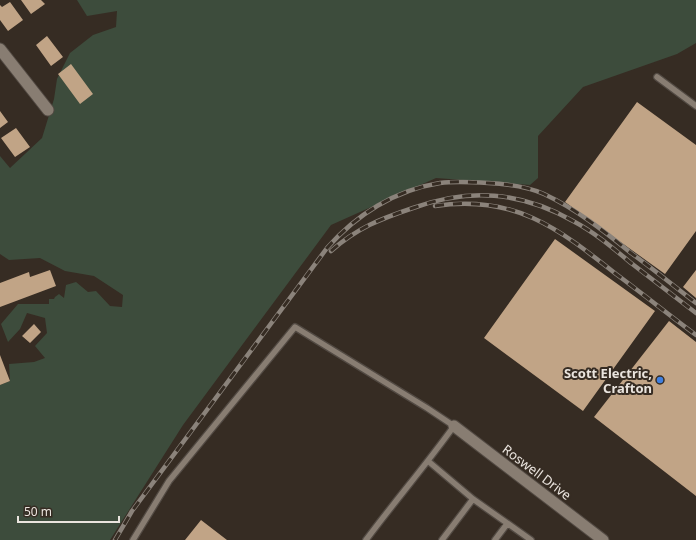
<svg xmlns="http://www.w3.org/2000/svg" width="696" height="540" viewBox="0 0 696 540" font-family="'Noto Sans',sans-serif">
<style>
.green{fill:#3d4c3c}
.building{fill:#c1a486}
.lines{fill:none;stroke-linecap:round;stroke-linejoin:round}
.lane-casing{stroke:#524a43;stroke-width:8}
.street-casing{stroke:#524a43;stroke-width:13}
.lane{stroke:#887d72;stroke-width:5.5}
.street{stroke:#887d72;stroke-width:11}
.rail-casing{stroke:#8b837b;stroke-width:4.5}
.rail{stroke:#362c23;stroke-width:3;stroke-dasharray:9;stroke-linecap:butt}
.shop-dot{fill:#3f7fe0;stroke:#362c23;stroke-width:1.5}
.labels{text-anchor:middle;stroke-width:4;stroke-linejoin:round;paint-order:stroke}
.poi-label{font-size:13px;font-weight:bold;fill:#eae4de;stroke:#362c23;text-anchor:end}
.street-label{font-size:13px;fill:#eae4de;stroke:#362c23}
</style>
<rect width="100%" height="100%" fill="#362c23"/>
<path class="green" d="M 77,0 L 696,0 L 696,43 L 677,54 L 583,87 L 538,136 L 538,178 L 530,185 L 436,178 L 331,225 L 183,425 L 110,540 L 0,540 L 0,385 L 10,381 L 9,364 L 34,362 L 45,358 L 35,346 L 47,333 L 45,318 L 27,313 L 20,329 L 8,342 L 1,324 L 18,304 L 49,304 L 49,299 L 54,299 L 55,297 L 59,294 L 64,298 L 66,285 L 76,282 L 88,292 L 96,291 L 110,306 L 122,307 L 123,295 L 94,276 L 65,271 L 40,258 L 9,260 L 0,254 L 0,156 L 10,168 L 42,138 L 54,99 L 57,79 L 70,53 L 93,35 L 116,27 L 117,11 L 87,16 Z"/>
<path class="building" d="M 21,0 L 41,0 L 45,4 L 31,14 Z
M 10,2 L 23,20 L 8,31 L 0,20 L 0,5 L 2,7 Z
M 47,36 L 63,57 L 51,66 L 36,45 Z
M 71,64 L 93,94 L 80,104 L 58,74 Z
M 637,102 L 696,145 L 696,231 L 665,274 L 565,202 Z
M 0,111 L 8,122 L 0,128 Z
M 16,128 L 30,147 L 15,157 L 1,138 Z
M 555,239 L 655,311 L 583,411 L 484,338 Z
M 50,270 L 56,286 L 0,307 L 0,283 L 29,272 L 30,277 Z
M 696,270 L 696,298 L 683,287 Z
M 669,321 L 696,342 L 696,496 L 594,417 Z
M 34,324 L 41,332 L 30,343 L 22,336 Z
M 0,355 L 10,381 L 0,385 Z
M 201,520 L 227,540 L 185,540 Z"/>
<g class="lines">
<defs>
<path id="lane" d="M 657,77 L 696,106
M 428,461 L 473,499 L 531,540
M 133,540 L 169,481 L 295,327 L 427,408 L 454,426 C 426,465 395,501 366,540
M 442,540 L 473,499
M 495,540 L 507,524"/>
<path id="street" d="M 0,49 L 48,110
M 454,426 L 603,540"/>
</defs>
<use href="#lane" class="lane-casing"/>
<use href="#street" class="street-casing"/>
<use href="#lane" class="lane"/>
<use href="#street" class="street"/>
<defs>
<path id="rail" d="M 435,206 C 514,194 558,228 616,274 C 643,294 669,315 696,335
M 331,251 C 357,228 380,219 413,208 C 469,188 520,191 573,221 C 594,232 613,248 631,263 C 653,280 674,296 696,313
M 115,540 L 132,511 L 327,248 C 356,215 395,190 440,183 C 455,181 472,182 488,183 C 507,184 526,186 544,194 C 576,209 604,231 631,253 C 653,269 674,286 696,303"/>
</defs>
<use href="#rail" class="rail-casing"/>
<use href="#rail" class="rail"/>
</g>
<circle class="shop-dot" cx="660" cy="380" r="4"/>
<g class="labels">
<g class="poi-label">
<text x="652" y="378">Scott Electric,<tspan x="652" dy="15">Crafton</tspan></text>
</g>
<g class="street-label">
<text transform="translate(537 472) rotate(37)" y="5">Roswell Drive</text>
</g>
</g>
<path d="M18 516v6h101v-6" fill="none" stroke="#eae4de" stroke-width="2"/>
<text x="24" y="516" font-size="12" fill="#eae4de" stroke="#362c23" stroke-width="3" paint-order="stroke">50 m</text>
</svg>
